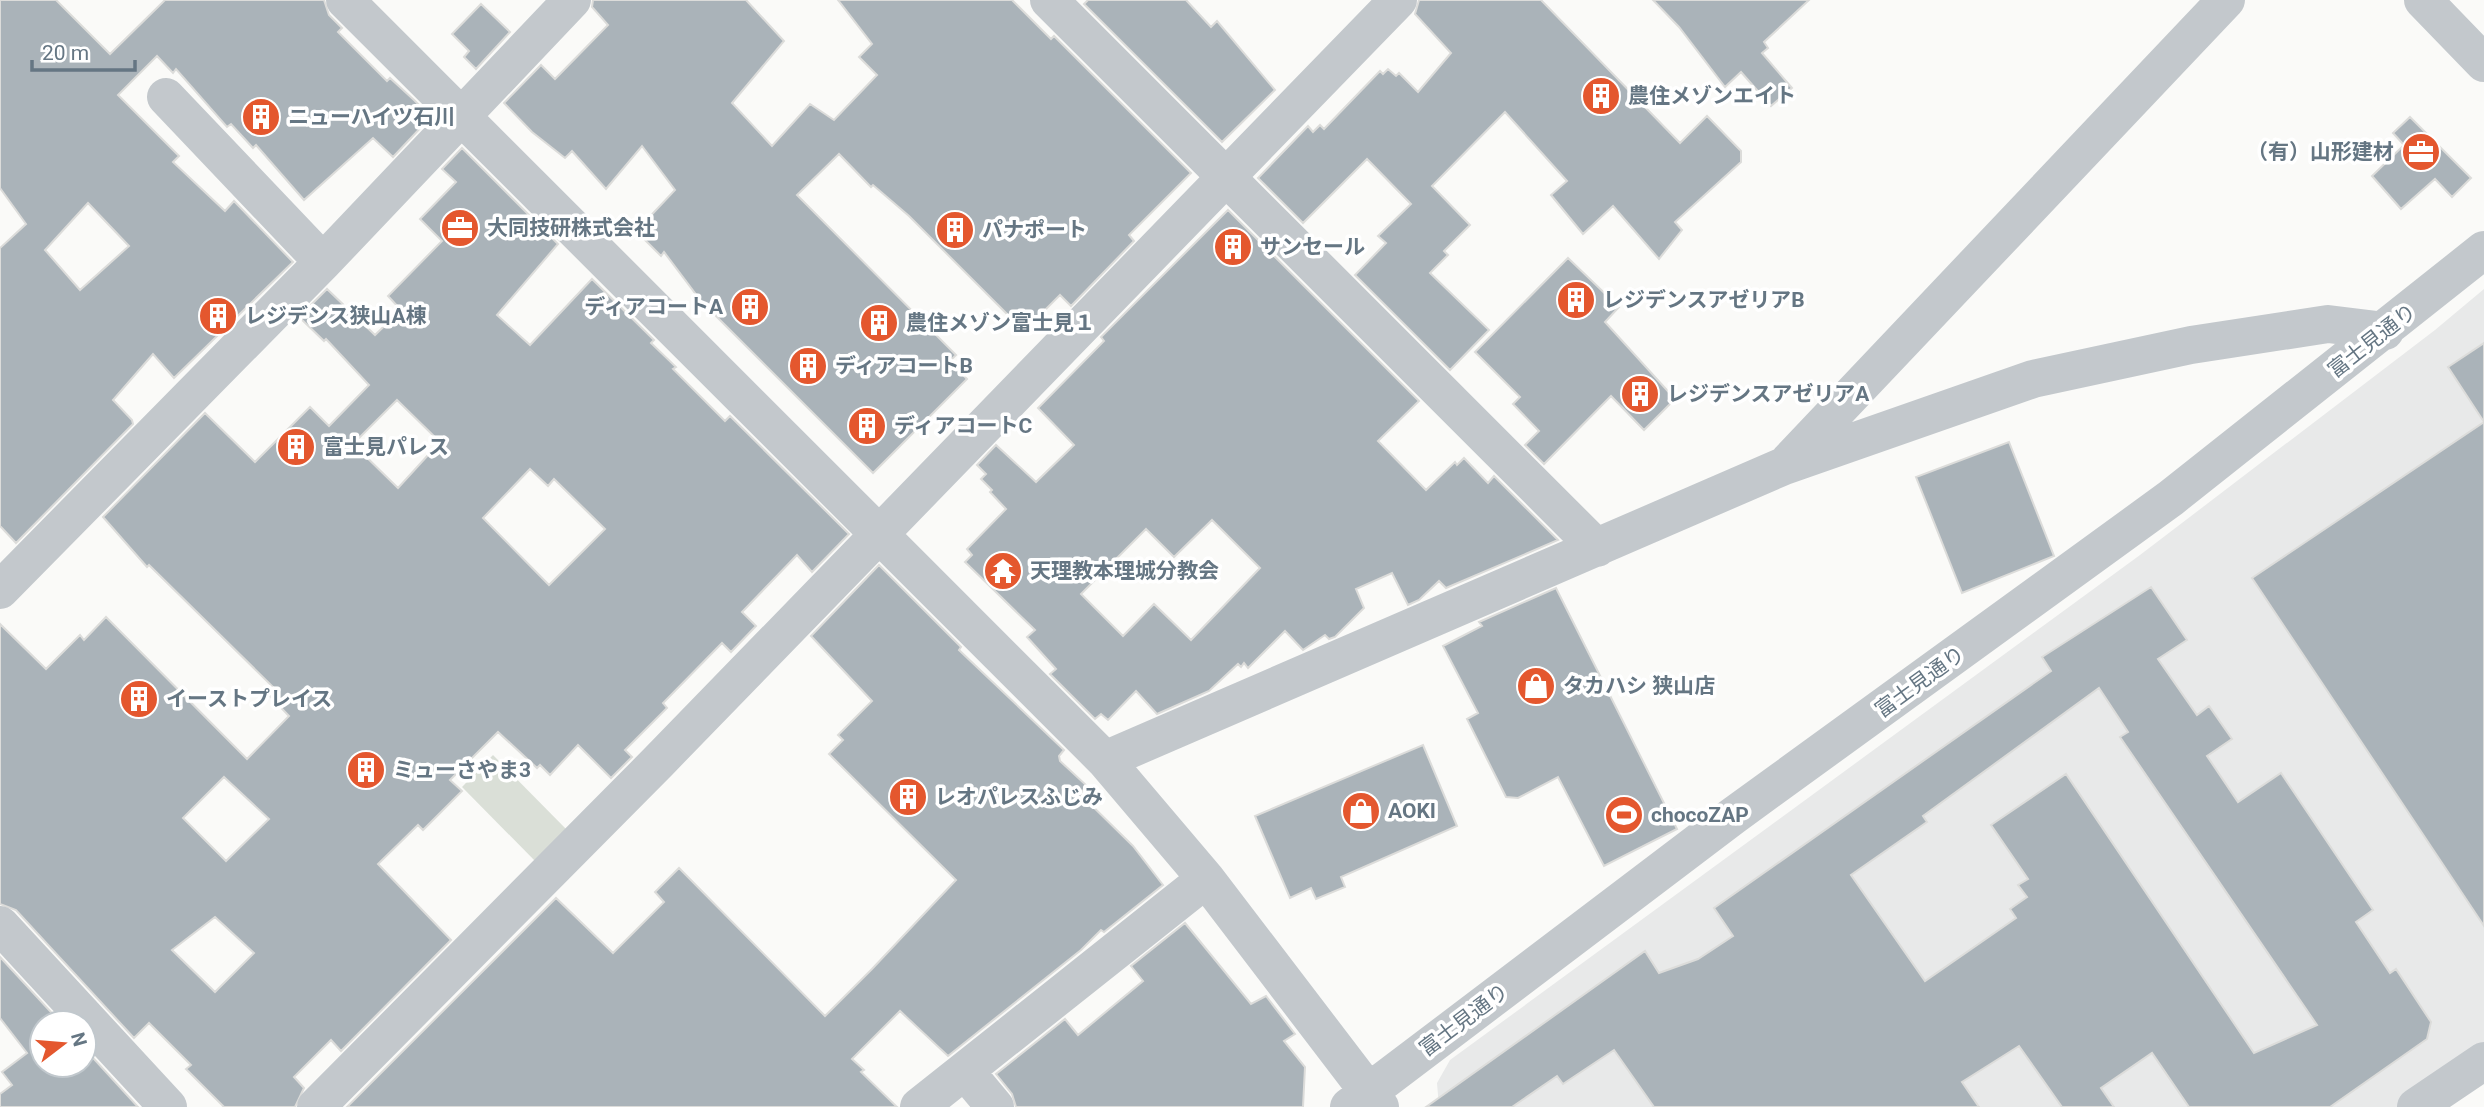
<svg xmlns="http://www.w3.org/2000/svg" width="2484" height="1107" viewBox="0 0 2484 1107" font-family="Roboto,'Noto Sans JP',sans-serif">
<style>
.built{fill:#e8e9e9}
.green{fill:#dadfd7}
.building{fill:#aab3b9;stroke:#dcdcda;stroke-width:2;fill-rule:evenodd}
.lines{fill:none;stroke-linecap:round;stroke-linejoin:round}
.minor{stroke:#c3c8cc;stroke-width:38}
.labels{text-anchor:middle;stroke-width:7;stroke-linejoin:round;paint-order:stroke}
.poi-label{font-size:21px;font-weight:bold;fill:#657683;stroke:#fff;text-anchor:start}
.street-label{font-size:21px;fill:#657683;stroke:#fff}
</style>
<rect width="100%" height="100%" fill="#fafaf8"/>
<path class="built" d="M 2484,289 L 2484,1045 L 2402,1107 L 1439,1107 L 1437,1083 L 1450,1060 L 2140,555 L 2435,330 Z"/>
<path class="green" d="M 493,755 L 568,831 L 537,863 L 462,787 Z"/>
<path class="building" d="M 0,0 L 56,0 L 110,54 L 165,0 L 324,0 L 329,15 L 342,28 L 338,32 L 387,81 L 390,78 L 414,100 L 425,111 L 427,121 L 393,157 L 373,138 L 304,200 L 256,145 L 253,148 L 231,124 L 227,127 L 176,69 L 173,73 L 157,56 L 118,95 L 179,156 L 173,162 L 225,211 L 234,201 L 293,262 L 174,378 L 153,354 L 113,400 L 132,420 L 133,424 L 16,543 L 0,526 L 0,248 L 26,224 L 0,188 ZM 88,203 L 129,246 L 80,290 L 45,250 Z
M 593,0 L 746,0 L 784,41 L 732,103 L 772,146 L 810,104 L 834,120 L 877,75 L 859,57 L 872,44 L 838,0 L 1012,0 L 1051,39 L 1054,36 L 1191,173 L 1129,235 L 1134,241 L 1071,306 L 1060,295 L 1024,331 L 909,216 L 873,185 L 871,187 L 839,154 L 797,195 L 956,355 L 950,361 L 967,379 L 873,473 L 701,301 L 664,252 L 661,256 L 641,236 L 641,226 L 675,190 L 642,146 L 606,189 L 572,151 L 565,158 L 532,132 L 504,103 L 541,65 L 555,79 L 608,25 L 592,7 Z
M 1088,0 L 1186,0 L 1211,27 L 1217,21 L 1275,90 L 1222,142 L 1084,4 Z
M 1419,0 L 1541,0 L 1680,143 L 1707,116 L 1741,151 L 1741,162 L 1675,222 L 1682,230 L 1659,259 L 1613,206 L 1583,234 L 1551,195 L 1567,181 L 1505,112 L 1432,186 L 1470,225 L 1444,251 L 1448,255 L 1430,273 L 1489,330 L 1450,370 L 1355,275 L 1386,243 L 1378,236 L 1411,204 L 1367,159 L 1303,223 L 1258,178 L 1308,126 L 1313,132 L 1320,125 L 1324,129 L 1380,71 L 1383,74 L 1388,69 L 1396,76 L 1399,73 L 1418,92 L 1451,53 L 1415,14 Z
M 1653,0 L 1809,0 L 1764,42 L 1768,48 L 1762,53 L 1792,88 L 1771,106 L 1741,72 L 1725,87 L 1679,27 Z
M 481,4 L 510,32 L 476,69 L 464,57 L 469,51 L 452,34 Z
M 2410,117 L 2471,178 L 2452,197 L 2435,179 L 2401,209 L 2372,176 L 2404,145 L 2393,133 Z
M 462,148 L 558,244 L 497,315 L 530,345 L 592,279 L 654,340 L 651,343 L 676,367 L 673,369 L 725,421 L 730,416 L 849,534 L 812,572 L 797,555 L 742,612 L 756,626 L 731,652 L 722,643 L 663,703 L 667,708 L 625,750 L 632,757 L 611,778 L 578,745 L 550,775 L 540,765 L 537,768 L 498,732 L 450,780 L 462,791 L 423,830 L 418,825 L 378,864 L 451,940 L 341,1051 L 331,1040 L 294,1077 L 304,1088 L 295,1107 L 224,1107 L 186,1069 L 191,1065 L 149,1023 L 134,1038 L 16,910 L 0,904 L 0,624 L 46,669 L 80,635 L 84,640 L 106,617 L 247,759 L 289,716 L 267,693 L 273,687 L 149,565 L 147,567 L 103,517 L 205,413 L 255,462 L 310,407 L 329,426 L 369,385 L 326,339 L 324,341 L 299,317 L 327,289 L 375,335 L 401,310 L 388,296 L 442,241 L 420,219 L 456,182 L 442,169 ZM 397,400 L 440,442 L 398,488 L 353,444 ZM 530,469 L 548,486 L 554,479 L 605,529 L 549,585 L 483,518 ZM 224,777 L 269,819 L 226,861 L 183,818 ZM 215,917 L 254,953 L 215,992 L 172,950 Z
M 1228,210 L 1419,401 L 1378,441 L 1426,490 L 1455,462 L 1457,465 L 1464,458 L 1488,483 L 1494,476 L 1558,540 L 1446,588 L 1439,581 L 1419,600 L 1408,605 L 1392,573 L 1356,589 L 1364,608 L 1335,637 L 1329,639 L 1325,635 L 1303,650 L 1285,631 L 1248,668 L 1244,663 L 1241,667 L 1238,664 L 1209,691 L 1157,714 L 1136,691 L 1108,720 L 1101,714 L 1095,719 L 1050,674 L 1056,669 L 1027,637 L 1035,630 L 965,562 L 972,555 L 967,549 L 1006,509 L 990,492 L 992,490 L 981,479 L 986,474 L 977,465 L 996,445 L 1036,482 L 1074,445 L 1038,408 L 1104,341 L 1101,337 ZM 1212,520 L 1260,568 L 1191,640 L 1154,604 L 1123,636 L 1081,594 L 1146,529 L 1174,557 Z
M 1568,258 L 1619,307 L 1605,322 L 1675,399 L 1644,430 L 1611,396 L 1544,464 L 1525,445 L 1539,431 L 1513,404 L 1520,397 L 1475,352 Z
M 2484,343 L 2484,926 L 2252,578 L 2484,422 L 2448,367 Z
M 2009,442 L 2054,556 L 1962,593 L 1916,477 Z
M 879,565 L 961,647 L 959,650 L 1064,750 L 1059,756 L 1060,761 L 1087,786 L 1080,794 L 1133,846 L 1163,885 L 1104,932 L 1101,930 L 1081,950 L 948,1056 L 900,1011 L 852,1059 L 864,1070 L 861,1072 L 897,1107 L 347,1107 L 556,898 L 613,953 L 664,902 L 655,892 L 679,868 L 825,1016 L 872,969 L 956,880 L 829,754 L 843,740 L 838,735 L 872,701 L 811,636 Z
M 2151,587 L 2187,640 L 2158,659 L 2197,715 L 2209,706 L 2232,739 L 2207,756 L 2238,802 L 2281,773 L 2373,910 L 2356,922 L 2390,973 L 2396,969 L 2431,1022 L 2427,1039 L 2330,1107 L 2189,1107 L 2152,1053 L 2101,1088 L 2114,1107 L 2062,1107 L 2019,1046 L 1962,1082 L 1979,1107 L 1654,1107 L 1614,1050 L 1563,1084 L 1557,1076 L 1512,1107 L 1426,1107 L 1645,951 L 1659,973 L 1698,959 L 1733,936 L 1714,908 L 2051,671 L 2042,657 ZM 2099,688 L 2128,732 L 2120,737 L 2317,1025 L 2254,1053 L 2066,774 L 1991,825 L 2028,879 L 2018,885 L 2027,897 L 2010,909 L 2016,918 L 1925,981 L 1851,875 L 1927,822 L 1923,816 Z
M 1556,588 L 1677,829 L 1604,866 L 1558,777 L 1518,798 L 1506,797 L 1467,719 L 1478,713 L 1443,646 L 1482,626 L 1479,622 Z
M 1423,745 L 1457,826 L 1341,877 L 1345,887 L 1316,899 L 1311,888 L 1290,898 L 1255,816 Z
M 1185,923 L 1251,1004 L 1266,996 L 1295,1034 L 1284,1041 L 1305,1067 L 1303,1107 L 1016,1107 L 1012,1094 L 996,1074 L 1065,1019 L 1078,1035 L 1143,981 L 1131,966 Z
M 0,957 L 61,1023 L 42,1023 L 42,1065 L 84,1065 L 84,1048 L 138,1107 L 0,1107 L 0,1094 L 12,1085 L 2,1072 L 27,1053 L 0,1018 Z"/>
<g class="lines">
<path class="minor" d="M 345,0 L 1105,760 L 1206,879 L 1380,1107
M 1049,0 L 1597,548
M 2423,0 L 2484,63
M 166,97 L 323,262
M 1789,461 L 2226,0
M 0,590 L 323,262 L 572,0
M 1105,760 L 1784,466 L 2033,379 L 2191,345 L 2328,324 L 2385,331
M 0,925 L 168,1107
M 965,1071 L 995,1107
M 316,1107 L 659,761 L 1398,0
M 919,1107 L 1206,879
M 1349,1107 L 1733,816 L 2171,498 L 2484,250
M 2416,1107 L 2484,1061"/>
</g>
<defs>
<symbol id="building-disc" viewBox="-11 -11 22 22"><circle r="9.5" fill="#e4572e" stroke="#fff"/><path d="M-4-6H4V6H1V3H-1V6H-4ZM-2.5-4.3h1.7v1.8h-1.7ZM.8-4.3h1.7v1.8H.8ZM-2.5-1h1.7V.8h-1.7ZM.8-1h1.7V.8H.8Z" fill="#fff"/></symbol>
<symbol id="office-disc" viewBox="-11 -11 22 22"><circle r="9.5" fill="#e4572e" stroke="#fff"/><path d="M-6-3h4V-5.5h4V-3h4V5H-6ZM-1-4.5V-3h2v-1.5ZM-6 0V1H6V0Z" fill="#fff"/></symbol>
<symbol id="temple-disc" viewBox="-11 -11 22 22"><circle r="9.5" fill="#e4572e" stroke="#fff"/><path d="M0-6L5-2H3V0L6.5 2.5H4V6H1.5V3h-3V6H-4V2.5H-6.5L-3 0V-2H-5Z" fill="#fff"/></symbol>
<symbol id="shop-disc" viewBox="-11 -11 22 22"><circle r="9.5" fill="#e4572e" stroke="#fff"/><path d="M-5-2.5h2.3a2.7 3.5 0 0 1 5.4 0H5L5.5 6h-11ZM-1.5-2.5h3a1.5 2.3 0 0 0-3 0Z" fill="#fff"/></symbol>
<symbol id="stadium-disc" viewBox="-11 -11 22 22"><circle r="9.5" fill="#e4572e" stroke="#fff"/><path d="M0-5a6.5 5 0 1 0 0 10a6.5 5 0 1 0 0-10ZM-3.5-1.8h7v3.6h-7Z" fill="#fff"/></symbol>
</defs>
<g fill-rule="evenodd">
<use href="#building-disc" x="1579" y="74" width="44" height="44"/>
<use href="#building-disc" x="239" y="95" width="44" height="44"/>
<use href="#office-disc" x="2399" y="130" width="44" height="44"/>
<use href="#office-disc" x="438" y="206" width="44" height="44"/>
<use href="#building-disc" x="933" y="208" width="44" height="44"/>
<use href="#building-disc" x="1211" y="225" width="44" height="44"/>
<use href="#building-disc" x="1554" y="278" width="44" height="44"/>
<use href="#building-disc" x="728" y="285" width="44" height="44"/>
<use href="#building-disc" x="196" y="294" width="44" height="44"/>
<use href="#building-disc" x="857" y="301" width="44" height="44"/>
<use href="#building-disc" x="786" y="344" width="44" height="44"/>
<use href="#building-disc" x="1618" y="372" width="44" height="44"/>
<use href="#building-disc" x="845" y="404" width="44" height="44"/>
<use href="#building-disc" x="274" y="425" width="44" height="44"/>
<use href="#temple-disc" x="981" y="549" width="44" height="44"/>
<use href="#shop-disc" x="1514" y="664" width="44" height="44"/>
<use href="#building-disc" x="117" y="677" width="44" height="44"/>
<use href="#building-disc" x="344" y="748" width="44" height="44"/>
<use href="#building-disc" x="886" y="775" width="44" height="44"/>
<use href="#shop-disc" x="1339" y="789" width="44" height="44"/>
<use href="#stadium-disc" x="1602" y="793" width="44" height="44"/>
</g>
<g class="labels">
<g class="poi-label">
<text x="1628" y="103">農住メゾンエイト</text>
<text x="288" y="124">ニューハイツ石川</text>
<text x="2394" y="159" text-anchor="end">（有）山形建材</text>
<text x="487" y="235">大同技研株式会社</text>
<text x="982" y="237">パナポート</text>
<text x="1260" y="254">サンセール</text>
<text x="1603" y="307">レジデンスアゼリアB</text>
<text x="723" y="314" text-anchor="end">ディアコートA</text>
<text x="245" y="323">レジデンス狭山A棟</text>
<text x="906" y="330">農住メゾン富士見１</text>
<text x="835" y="373">ディアコートB</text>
<text x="1667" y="401">レジデンスアゼリアA</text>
<text x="894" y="433">ディアコートC</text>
<text x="323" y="454">富士見パレス</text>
<text x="1030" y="578">天理教本理城分教会</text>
<text x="1563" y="693">タカハシ 狭山店</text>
<text x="166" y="706">イーストプレイス</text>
<text x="393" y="777">ミューさやま3</text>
<text x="935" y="804">レオパレスふじみ</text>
<text x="1388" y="818">AOKI</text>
<text x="1651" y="822">chocoZAP</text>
</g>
<g class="street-label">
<text transform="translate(2372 341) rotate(-38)" y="7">富士見通り</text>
<text transform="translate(1920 682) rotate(-36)" y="7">富士見通り</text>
<text transform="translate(1464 1020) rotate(-37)" y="7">富士見通り</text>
</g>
</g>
<g transform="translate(63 1044) rotate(74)"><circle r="33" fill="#ffffff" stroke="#c1c8cd" stroke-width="2"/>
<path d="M0-5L12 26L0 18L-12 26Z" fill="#e4572e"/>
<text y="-10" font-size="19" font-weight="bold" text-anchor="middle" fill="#657683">N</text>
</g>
<path d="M32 60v10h103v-10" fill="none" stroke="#657683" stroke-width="3.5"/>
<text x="42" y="60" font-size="21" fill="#657683" stroke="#ffffff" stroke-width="5" paint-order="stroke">20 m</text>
</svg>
